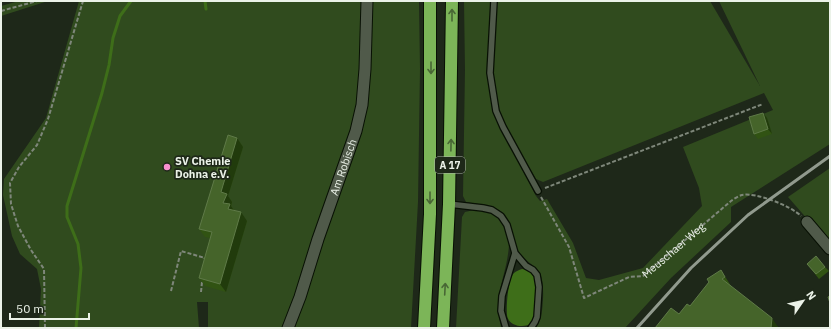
<svg xmlns="http://www.w3.org/2000/svg" width="831" height="329" viewBox="0 0 831 329" font-family="'IBM Plex Sans',sans-serif">
<style>
.green{fill:#304b1e}
.water{fill:#3e6e19}
.lines{fill:none;stroke-linecap:round;stroke-linejoin:round}
.stream{stroke:#3e6e19;stroke-width:3}
.lane-casing{stroke:#081004;stroke-width:8}
.street-casing{stroke:#081004;stroke-width:13}
.highway-casing{stroke:#081004;stroke-width:14}
.path{stroke:#7e877a;stroke-width:2;stroke-dasharray:4 2;stroke-linecap:butt}
.lane{stroke:#505a4a;stroke-width:5.5}
.street{stroke:#505a4a;stroke-width:11}
.highway{stroke:#7cb558;stroke-width:12}
.rail{stroke:#919a8e;stroke-width:3}
.wall{fill:#315313}
.shaded-wall{fill:#213b0c}
.building{fill:#45642a;stroke:#5f7a48}
.oneway{stroke:#486735}
.poi-dot{fill:#f790cd;stroke:#1e2819;stroke-width:1.5}
.labels{text-anchor:middle;stroke-width:3.5;stroke-linejoin:round;paint-order:stroke}
.shield{fill:#1e2819;stroke:#aeb5aa;stroke-width:1}
.shield-label{font-size:10px;font-weight:bold;fill:#ebf2e8}
.poi-label{font-size:11px;font-weight:bold;fill:#ebf2e8;stroke:#1e2819;text-anchor:start}
.street-label{font-size:11px;fill:#ebf2e8;stroke:#1e2819}
</style>
<rect width="100%" height="100%" fill="#1e2819"/>
<path class="green" d="M 19,1 L 48,1 L 1,16 L 1,6 Z
M 79,1 L 363,1 L 363,69 L 352,136 L 284,328 L 208,328 L 208,302 L 197,302 L 199,328 L 39,328 L 41,289 L 37,269 L 20,254 L 12,236 L 3,195 L 4,179 L 46,118 Z
M 370,1 L 419,1 L 420,69 L 418,202 L 411,328 L 293,328 L 361,129 Z
M 464,1 L 491,1 L 488,74 L 494,115 L 536,196 L 540,201 L 547,199 L 573,243 L 586,278 L 599,280 L 643,268 L 702,206 L 699,188 L 683,147 L 773,110 L 764,93 L 543,182 L 536,179 C 526,161 512,143 504,123 C 488,85 495,41 496,1 L 710,1 L 760,86 L 719,1 L 830,1 L 830,144 L 731,207 L 731,222 L 671,278 L 625,328 L 535,328 C 537,325 540,321 541,317 C 543,308 545,282 540,274 C 535,264 522,260 517,249 C 512,237 513,222 502,212 C 493,205 478,204 466,202 L 463,196 L 465,70 Z
M 830,168 L 830,245 L 788,197 Z
M 474,210 C 528,214 505,262 499,295 C 498,301 498,310 499,316 C 499,320 501,324 501,328 L 456,328 L 462,217 L 465,212 Z"/>
<path class="water" d="M 522,269 C 527,269 531,272 534,277 C 537,284 536,316 532,323 C 524,329 508,326 507,315 C 506,306 508,279 514,273 C 516,271 519,270 522,269 Z"/>
<g class="lines">
<path class="stream" d="M 205,1 L 206,9
M 76,328 L 81,268 L 78,244 L 67,217 L 67,206 L 102,93 L 109,65 L 113,38 L 120,16 L 131,1"/>
<defs>
<path id="lane" d="M 494,1 L 490,73 L 496,111 L 503,127 L 538,191
M 449,204 L 483,208 L 492,210 L 501,216 L 507,225 L 515,253 L 502,296 L 501,311 L 506,328
M 515,253 L 526,266 L 533,270 L 537,275 L 539,287 L 537,317 L 535,322 L 531,328"/>
<g id="street">
<path d="M 807,222 L 830,249"/>
<path id="s2" d="M 288,328 L 300,297 L 318,239 L 356,131 L 362,105 L 365,69 L 367,1"/>
</g>
<path id="highway" d="M 424,328 L 430,214 L 430,1
M 443,328 L 449,204 L 452,1"/>
</defs>
<use href="#lane" class="lane-casing"/>
<use href="#street" class="street-casing"/>
<use href="#highway" class="highway-casing"/>
<g class="path">
<path d="M 1,11 L 37,1"/>
<path d="M 545,188 L 763,104"/>
<path id="s1" d="M 541,197 L 569,247 L 584,298 L 629,277 L 643,276 L 731,201 C 734,199 738,196 742,195 C 756,192 791,206 801,216"/>
<path d="M 171,291 L 181,251 L 205,258 L 204,259"/>
<path d="M 201,292 L 202,282"/>
<path d="M 45,328 L 44,269 L 31,250 L 18,226 L 11,204 L 10,183 L 19,167 L 37,145 L 48,119 L 83,1"/>
</g>
<use href="#lane" class="lane"/>
<use href="#street" class="street"/>
<use href="#highway" class="highway"/>
<path class="rail" d="M 637,328 L 691,268 L 748,215 L 830,156"/>
</g>
<path class="wall" d="M 763,113 L 767,118 L 772,134 L 758,139 L 754,134 Z
M 237,138 L 243,147 L 228,196 L 232,202 L 231,206 L 234,210 L 247,221 L 226,292 L 205,286 L 199,278 L 210,238 L 205,237 L 199,229 Z
M 807,264 L 825,267 L 829,271 L 819,279 Z
M 721,270 L 731,286 L 730,286 L 778,327 L 679,314 L 690,306 Z"/>
<path class="shaded-wall" d="M 763,113 L 767,118 L 772,134 L 768,129 Z
M 237,138 L 243,147 L 228,196 L 232,202 L 231,206 L 235,212 L 234,217 L 223,203 L 221,192 Z
M 241,212 L 247,221 L 226,292 L 220,284 Z
M 772,318 L 778,327 L 778,328 L 771,328 Z"/>
<path class="building" d="M 763,113 L 768,129 L 754,134 L 749,117 Z
M 228,135 L 237,138 L 221,192 L 227,194 L 223,203 L 230,204 L 228,209 L 241,212 L 220,284 L 199,278 L 212,232 L 199,229 Z
M 816,256 L 825,267 L 816,274 L 807,264 Z
M 721,270 L 725,277 L 722,279 L 772,318 L 771,328 L 655,328 L 671,308 L 679,314 L 687,304 L 690,306 L 709,282 L 707,279 Z
M 830,296 L 830,303 L 828,297 Z"/>
<defs><path id="oneway-shaft" d="M-6 0H5M1.5-3L5.5 0L1.5 3" fill="none" stroke-width="1.6" stroke-linecap="round" stroke-linejoin="round"/></defs>
<g class="oneway">
<use href="#oneway-shaft" transform="translate(452 15) rotate(-90)"/>
<use href="#oneway-shaft" transform="translate(431 68) rotate(90)"/>
<use href="#oneway-shaft" transform="translate(451 145) rotate(-89)"/>
<use href="#oneway-shaft" transform="translate(430 198) rotate(90)"/>
<use href="#oneway-shaft" transform="translate(445 289) rotate(-87)"/>
</g>
<circle class="poi-dot" cx="167" cy="167" r="4"/>
<g class="labels">
<rect class="shield" x="435" y="157" width="30" height="16" rx="3"/>
<g class="shield-label">
<text x="450" y="169">A 17</text>
</g>
<g class="poi-label">
<text x="175" y="165">SV Chemie<tspan x="175" dy="13">Dohna e.V.</tspan></text>
</g>
<g class="street-label">
<text dy="4" stroke="none"><textPath href="#s2" startOffset="170">Am Robisch</textPath></text>
<text dy="4" stroke="none"><textPath href="#s1" startOffset="214">Meuschaer Weg</textPath></text>
</g>
</g>
<rect width="831" height="329" fill="none" stroke="#ebf2e8" stroke-width="4"/>
<g transform="translate(803 301) rotate(56)" stroke="#1e2819" stroke-width="3" paint-order="stroke">
<path d="M0-3L7 15L0 10L-7 15Z" fill="#ebf2e8"/>
<text y="-6" font-size="11" font-weight="bold" text-anchor="middle" fill="#ebf2e8">N</text>
</g>
<path d="M10 313v6h79v-6" fill="none" stroke="#ebf2e8" stroke-width="2"/>
<text x="16" y="313" font-size="12" fill="#ebf2e8" stroke="#1e2819" stroke-width="3" paint-order="stroke">50 m</text>
</svg>
